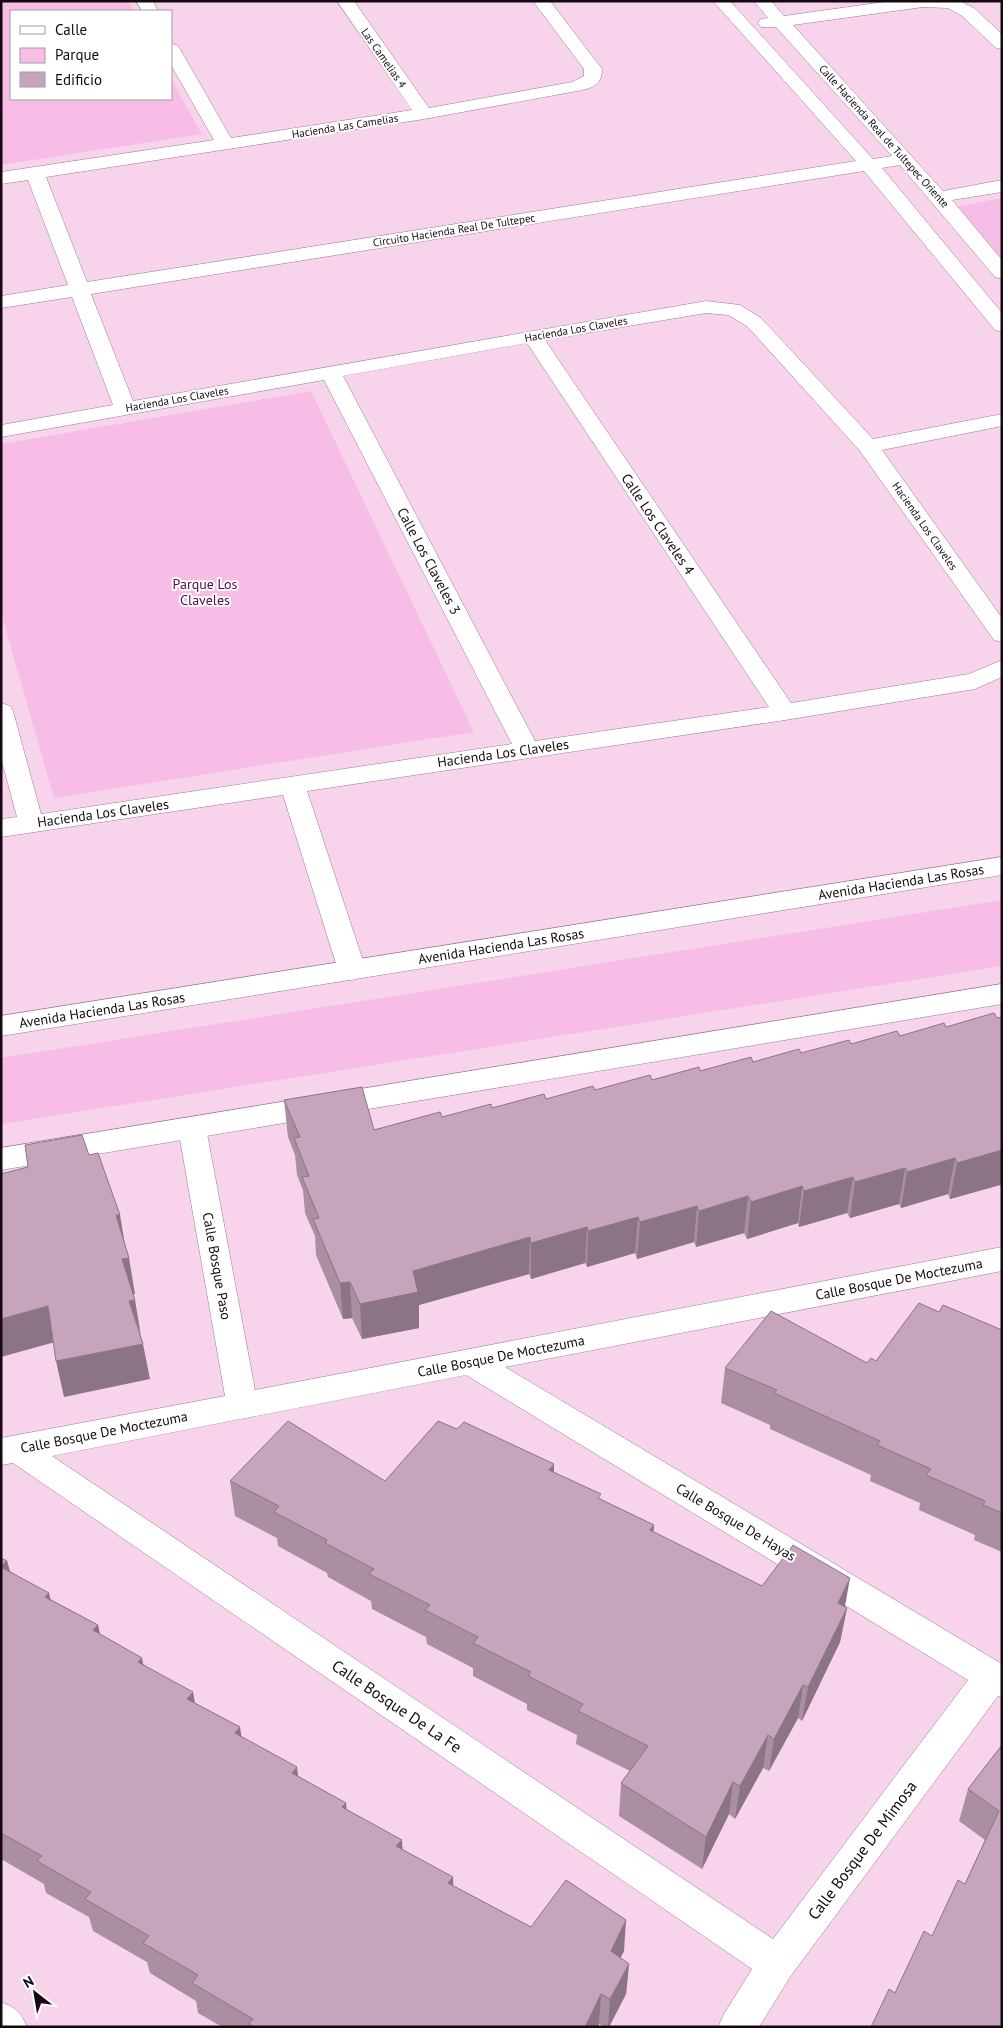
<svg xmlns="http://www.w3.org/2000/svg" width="1003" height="2028" viewBox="0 0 1003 2028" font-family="'PT Sans',sans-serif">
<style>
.green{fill:#f7bde6}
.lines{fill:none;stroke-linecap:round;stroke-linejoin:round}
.minor-casing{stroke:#9a7b91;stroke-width:1}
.tertiary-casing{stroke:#9a7b91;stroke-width:1}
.secondary-casing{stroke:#9a7b91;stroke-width:1}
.minor{fill:#fff;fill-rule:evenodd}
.tertiary{fill:#fff;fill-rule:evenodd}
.secondary{fill:#fff;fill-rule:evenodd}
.wall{fill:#aa8ea2}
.shaded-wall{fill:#8b7484}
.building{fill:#c6a5bc;stroke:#8b7484}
.labels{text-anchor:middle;stroke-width:4;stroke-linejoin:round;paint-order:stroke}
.far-street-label{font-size:11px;fill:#140911;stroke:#fff}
.street-label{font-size:14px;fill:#140911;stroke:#fff}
.park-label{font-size:14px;fill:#570c49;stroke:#fff}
.near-street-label{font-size:16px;fill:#140911;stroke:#fff}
</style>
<rect width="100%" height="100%" fill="#f7d4ec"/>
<path class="green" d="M 1,1 L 128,1 L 134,11 L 11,11 L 11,99 L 171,99 L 171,79 L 202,134 L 1,165 Z
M 1002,198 L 1002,259 L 953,207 Z
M 311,391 L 474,732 L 54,798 L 1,613 L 1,444 Z
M 1002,900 L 1002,966 L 1,1124 L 1,1058 Z"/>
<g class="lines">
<defs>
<path id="minor" d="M 136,1 L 153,1 L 158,11 L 142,11 Z
M 337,1 L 354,1 L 429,108 L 572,82 L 584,76 L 584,69 L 533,1 L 550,1 L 602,69 C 602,86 592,88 577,91 L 424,119 L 46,177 L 87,282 L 856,161 L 713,1 L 730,1 L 873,159 L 892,156 L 776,27 L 761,27 L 758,23 L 761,19 L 768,18 L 754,1 L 771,1 L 784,16 L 891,1 L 960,1 L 974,8 L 1002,34 L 1002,49 L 996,48 L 962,16 L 948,8 L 923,7 L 793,25 L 943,191 L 1002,180 L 1002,192 L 952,200 L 1002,260 L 1002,279 L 995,277 L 900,165 L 882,168 L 1002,313 L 1002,332 L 995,330 L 864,171 L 91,294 L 133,401 L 706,301 L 740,305 L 761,318 L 873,439 L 1002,414 L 1002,426 L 882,450 L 1002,618 L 1002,642 L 994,640 L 860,451 L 747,326 L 728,315 L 706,313 L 545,340 L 791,703 L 969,674 L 1002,660 L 1002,677 L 975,689 L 785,720 L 307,791 L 366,970 L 362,977 L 352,980 L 342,977 L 338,970 L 283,795 L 1,837 L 1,819 L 17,817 L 1,758 L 1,703 L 10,706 L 13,711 L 41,814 L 512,744 L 324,380 L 1,437 L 1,425 L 113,405 L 72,297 L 1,308 L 1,296 L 68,285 L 28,180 L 1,184 L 1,172 L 214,140 L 171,65 L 171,44 L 177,45 L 180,49 L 231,138 L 412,110 ZM 527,343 L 769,707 L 535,741 L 343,376 Z
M 192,1117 L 202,1120 L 206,1128 L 255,1390 L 1002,1247 L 1002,1271 L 505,1367 L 1002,1664 L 1002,1697 L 998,1696 L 790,1977 L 759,2027 L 718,2027 L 724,2014 L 752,1969 L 13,1463 L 1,1465 L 1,1438 L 225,1396 L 178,1128 L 182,1120 ZM 466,1375 L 968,1680 L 773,1939 L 52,1456 Z
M 1,2002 C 16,2008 21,2012 27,2027 L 1,2027 Z"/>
<path id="tertiary" d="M 1002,984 L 1002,1004 L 1,1170 L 1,1148 Z"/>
<path id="secondary" d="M 1002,857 L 1002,875 L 1,1036 L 1,1016 Z"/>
</defs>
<use href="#minor" class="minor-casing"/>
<use href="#tertiary" class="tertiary-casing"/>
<use href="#secondary" class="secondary-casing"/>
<use href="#minor" class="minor"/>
<use href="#tertiary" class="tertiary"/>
<use href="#secondary" class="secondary"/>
</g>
<path class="wall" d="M 1002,1017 L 1002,1188 L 1000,1185 L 950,1199 L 948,1194 L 901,1208 L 899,1204 L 850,1218 L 847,1213 L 799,1227 L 798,1223 L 747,1239 L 744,1233 L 696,1247 L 694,1242 L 637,1259 L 635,1253 L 587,1267 L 585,1263 L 531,1279 L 529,1274 L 419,1305 L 419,1328 L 362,1339 L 352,1318 L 343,1319 L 316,1255 L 315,1236 L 305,1213 L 303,1190 L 297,1175 L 295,1155 L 288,1137 L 284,1100 L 374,1130 L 492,1108 L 652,1080 Z
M 939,1312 L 1002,1330 L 1002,1552 L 974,1540 L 975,1535 L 919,1510 L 920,1503 L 870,1481 L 871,1475 L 770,1429 L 770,1425 L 721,1403 L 725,1368 L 867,1363 L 876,1361 Z
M 457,1429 L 554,1464 L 554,1472 L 600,1499 L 654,1525 L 653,1532 L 762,1586 L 847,1608 L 840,1642 L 802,1721 L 798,1718 L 769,1771 L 763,1768 L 735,1819 L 729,1814 L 702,1869 L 619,1816 L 621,1783 L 630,1771 L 576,1744 L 577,1735 L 527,1710 L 527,1704 L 473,1676 L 473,1668 L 427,1644 L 426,1637 L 372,1609 L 371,1601 L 328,1577 L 327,1573 L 278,1546 L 277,1538 L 235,1516 L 230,1481 L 385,1481 Z
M 1,1558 L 7,1561 L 10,1571 L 50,1599 L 98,1625 L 100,1635 L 142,1658 L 143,1664 L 195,1703 L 298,1777 L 346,1809 L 402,1850 L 453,1877 L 453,1886 L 531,1927 L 624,1951 L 620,1958 L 629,1964 L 626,1994 L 609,2027 L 604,2027 L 599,2024 L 598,2027 L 222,2027 L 198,2013 L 196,2001 L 150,1973 L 147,1962 L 93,1931 L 89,1917 L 46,1893 L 44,1884 L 1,1859 Z
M 1002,1745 L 1002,2027 L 895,1993 L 932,1936 L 965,1884 L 985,1840 L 959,1821 L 968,1789 Z"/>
<path class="shaded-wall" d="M 1002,1150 L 1002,1177 L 1000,1185 L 950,1199 L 957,1163 Z
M 955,1158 L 948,1194 L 901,1208 L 907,1172 Z
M 905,1168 L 899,1204 L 850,1218 L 855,1182 Z
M 853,1177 L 847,1213 L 799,1227 L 804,1191 Z
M 802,1186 L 798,1223 L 747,1239 L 751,1202 Z
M 748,1196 L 744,1233 L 696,1247 L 699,1211 Z
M 697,1206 L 694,1242 L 637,1259 L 640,1222 Z
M 116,1215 L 120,1215 L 126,1251 Z
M 638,1217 L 635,1253 L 587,1267 L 588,1231 Z
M 587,1227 L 585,1263 L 531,1279 L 531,1243 Z
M 530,1237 L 529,1274 L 419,1305 L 419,1328 L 362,1339 L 360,1304 L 413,1271 Z
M 129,1258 L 135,1294 L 129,1295 L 122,1259 Z
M 350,1282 L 352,1318 L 343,1319 L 340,1283 Z
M 135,1300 L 141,1336 L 129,1301 Z
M 48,1306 L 55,1342 L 1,1357 L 1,1319 Z
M 143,1344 L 150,1379 L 64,1397 L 56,1361 Z
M 554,1464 L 553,1499 L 549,1470 Z
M 654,1525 L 651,1559 L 650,1530 Z
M 7,1561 L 16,1595 L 1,1566 Z
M 850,1578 L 844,1612 L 838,1603 Z
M 49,1593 L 57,1627 L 45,1597 Z
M 847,1608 L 840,1642 L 802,1721 L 808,1687 Z
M 98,1625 L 105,1659 L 93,1630 Z
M 142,1658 L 148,1692 L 138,1662 Z
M 803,1685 L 798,1718 L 769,1771 L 774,1739 Z
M 193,1692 L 199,1725 L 187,1699 Z
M 240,1727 L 245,1760 L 235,1733 Z
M 768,1735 L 763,1768 L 735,1819 L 740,1786 Z
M 297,1767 L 301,1799 L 292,1773 Z
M 733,1782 L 729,1814 L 702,1869 L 706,1837 Z
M 346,1803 L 349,1835 L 342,1807 Z
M 402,1840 L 404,1871 L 396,1846 Z
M 453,1877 L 454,1909 L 448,1883 Z
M 626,1920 L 624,1951 L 608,1982 L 611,1951 Z
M 629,1964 L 626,1994 L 609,2027 L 608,2027 L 610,1999 Z
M 601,1994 L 599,2024 L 598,2027 L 585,2027 Z"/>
<path class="building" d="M 994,1013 L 997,1018 L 1002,1017 L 1002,1150 L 957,1163 L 955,1158 L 907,1172 L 905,1168 L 855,1182 L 853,1177 L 804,1191 L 802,1186 L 751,1202 L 748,1196 L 699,1211 L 697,1206 L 640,1222 L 638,1217 L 588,1231 L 587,1227 L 531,1243 L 530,1237 L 413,1271 L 418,1292 L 360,1304 L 350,1282 L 340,1283 L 313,1219 L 319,1218 L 302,1177 L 309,1176 L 294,1138 L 300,1137 L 284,1100 L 362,1087 L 374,1130 L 440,1112 L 442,1117 L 491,1104 L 492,1108 L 544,1094 L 546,1099 L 593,1086 L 595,1090 L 650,1075 L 652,1080 L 699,1067 L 700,1071 L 751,1057 L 753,1062 L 799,1049 L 801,1053 L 849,1040 L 851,1044 L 897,1031 L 900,1036 L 944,1023 L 946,1027 Z
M 82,1135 L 89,1155 L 98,1153 L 120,1215 L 116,1215 L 129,1258 L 122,1259 L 135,1300 L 129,1301 L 143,1344 L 56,1361 L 48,1306 L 1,1319 L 1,1174 L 28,1167 L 25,1145 Z
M 919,1303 L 939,1312 L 943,1305 L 1002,1330 L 1002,1513 L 983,1505 L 985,1501 L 926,1475 L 931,1469 L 877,1445 L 880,1441 L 774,1393 L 777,1390 L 725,1368 L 771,1311 L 867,1363 L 871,1358 L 876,1361 Z
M 288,1421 L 385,1481 L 438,1421 L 457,1429 L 464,1422 L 554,1464 L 549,1470 L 601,1494 L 598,1498 L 654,1525 L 650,1530 L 762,1586 L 793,1545 L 850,1578 L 838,1603 L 847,1608 L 808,1687 L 803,1685 L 774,1739 L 768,1735 L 740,1786 L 733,1782 L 706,1837 L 621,1783 L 648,1746 L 578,1711 L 583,1704 L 528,1676 L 531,1672 L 473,1643 L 478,1637 L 425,1610 L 430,1605 L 369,1574 L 374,1569 L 325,1543 L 327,1540 L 274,1512 L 279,1506 L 230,1481 Z
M 1,1558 L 7,1561 L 1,1566 Z
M 1,1567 L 49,1593 L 45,1597 L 98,1625 L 93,1630 L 142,1658 L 138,1662 L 193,1692 L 187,1699 L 240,1727 L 235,1733 L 297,1767 L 292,1773 L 346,1803 L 342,1807 L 402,1840 L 396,1846 L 453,1877 L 448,1883 L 531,1927 L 566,1880 L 626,1920 L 611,1951 L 629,1964 L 610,1999 L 601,1994 L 585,2027 L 255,2027 L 249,2024 L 253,2019 L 192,1983 L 198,1975 L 143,1943 L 149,1936 L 85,1899 L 91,1892 L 37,1861 L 42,1856 L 1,1833 Z
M 1002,1745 L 1002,2027 L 871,2027 L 889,1989 L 895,1993 L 924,1931 L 932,1936 L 958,1880 L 965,1884 L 999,1811 L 968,1789 Z"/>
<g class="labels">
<g class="far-street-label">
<text transform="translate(384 58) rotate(55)" y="4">Las Camelias 4</text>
<text transform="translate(345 126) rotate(-9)" y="4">Hacienda Las Camelias</text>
<text transform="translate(884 136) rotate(48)" y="4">Calle Hacienda Real de Tultepec Oriente</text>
<text transform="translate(454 230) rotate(-9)" y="4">Circuito Hacienda Real De Tultepec</text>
<text transform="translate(576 329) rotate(-10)" y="4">Hacienda Los Claveles</text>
<text transform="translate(177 399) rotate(-10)" y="4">Hacienda Los Claveles</text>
<text transform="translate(925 526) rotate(55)" y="4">Hacienda Los Claveles</text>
</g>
<g class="street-label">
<text transform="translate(658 524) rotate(56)" y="5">Calle Los Claveles 4</text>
<text transform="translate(429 561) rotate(62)" y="5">Calle Los Claveles 3</text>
<text transform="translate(503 753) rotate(-8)" y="5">Hacienda Los Claveles</text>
<text transform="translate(103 813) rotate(-8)" y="5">Hacienda Los Claveles</text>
<text transform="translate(901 882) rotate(-9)" y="5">Avenida Hacienda Las Rosas</text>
<text transform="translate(501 946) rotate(-9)" y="5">Avenida Hacienda Las Rosas</text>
<text transform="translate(102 1010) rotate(-9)" y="5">Avenida Hacienda Las Rosas</text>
<text transform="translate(217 1266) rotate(80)" y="5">Calle Bosque Paso</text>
<text transform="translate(899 1279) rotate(-11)" y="5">Calle Bosque De Moctezuma</text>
<text transform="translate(501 1356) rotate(-11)" y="5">Calle Bosque De Moctezuma</text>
<text transform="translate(104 1432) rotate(-11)" y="5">Calle Bosque De Moctezuma</text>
<text transform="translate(736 1522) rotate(31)" y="5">Calle Bosque De Hayas</text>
</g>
<g class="park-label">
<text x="205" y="589">Parque Los<tspan x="205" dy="16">Claveles</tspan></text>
</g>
<g class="near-street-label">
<text transform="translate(397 1706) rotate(34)" y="6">Calle Bosque De La Fe</text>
<text transform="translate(862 1850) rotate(-53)" y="6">Calle Bosque De Mimosa</text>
</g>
</g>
<rect width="1003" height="2028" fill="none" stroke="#140911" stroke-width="5"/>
<rect x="10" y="10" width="162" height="90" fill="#ffffff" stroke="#a19da0"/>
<rect x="20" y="26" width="25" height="8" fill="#ffffff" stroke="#a19da0"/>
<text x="55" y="35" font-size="15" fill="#140911">Calle</text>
<rect x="20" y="48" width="25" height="15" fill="#f7bde6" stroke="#a19da0"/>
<text x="55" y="60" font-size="15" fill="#140911">Parque</text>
<rect x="20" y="72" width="25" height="15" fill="#c6a5bc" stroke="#a19da0"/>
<text x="55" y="85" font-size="15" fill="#140911">Edificio</text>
<g transform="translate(35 1993) rotate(329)" stroke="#ffffff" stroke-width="4" paint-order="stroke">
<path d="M0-4L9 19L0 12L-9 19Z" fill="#140911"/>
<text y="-8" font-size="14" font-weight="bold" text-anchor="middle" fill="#140911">N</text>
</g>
</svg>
